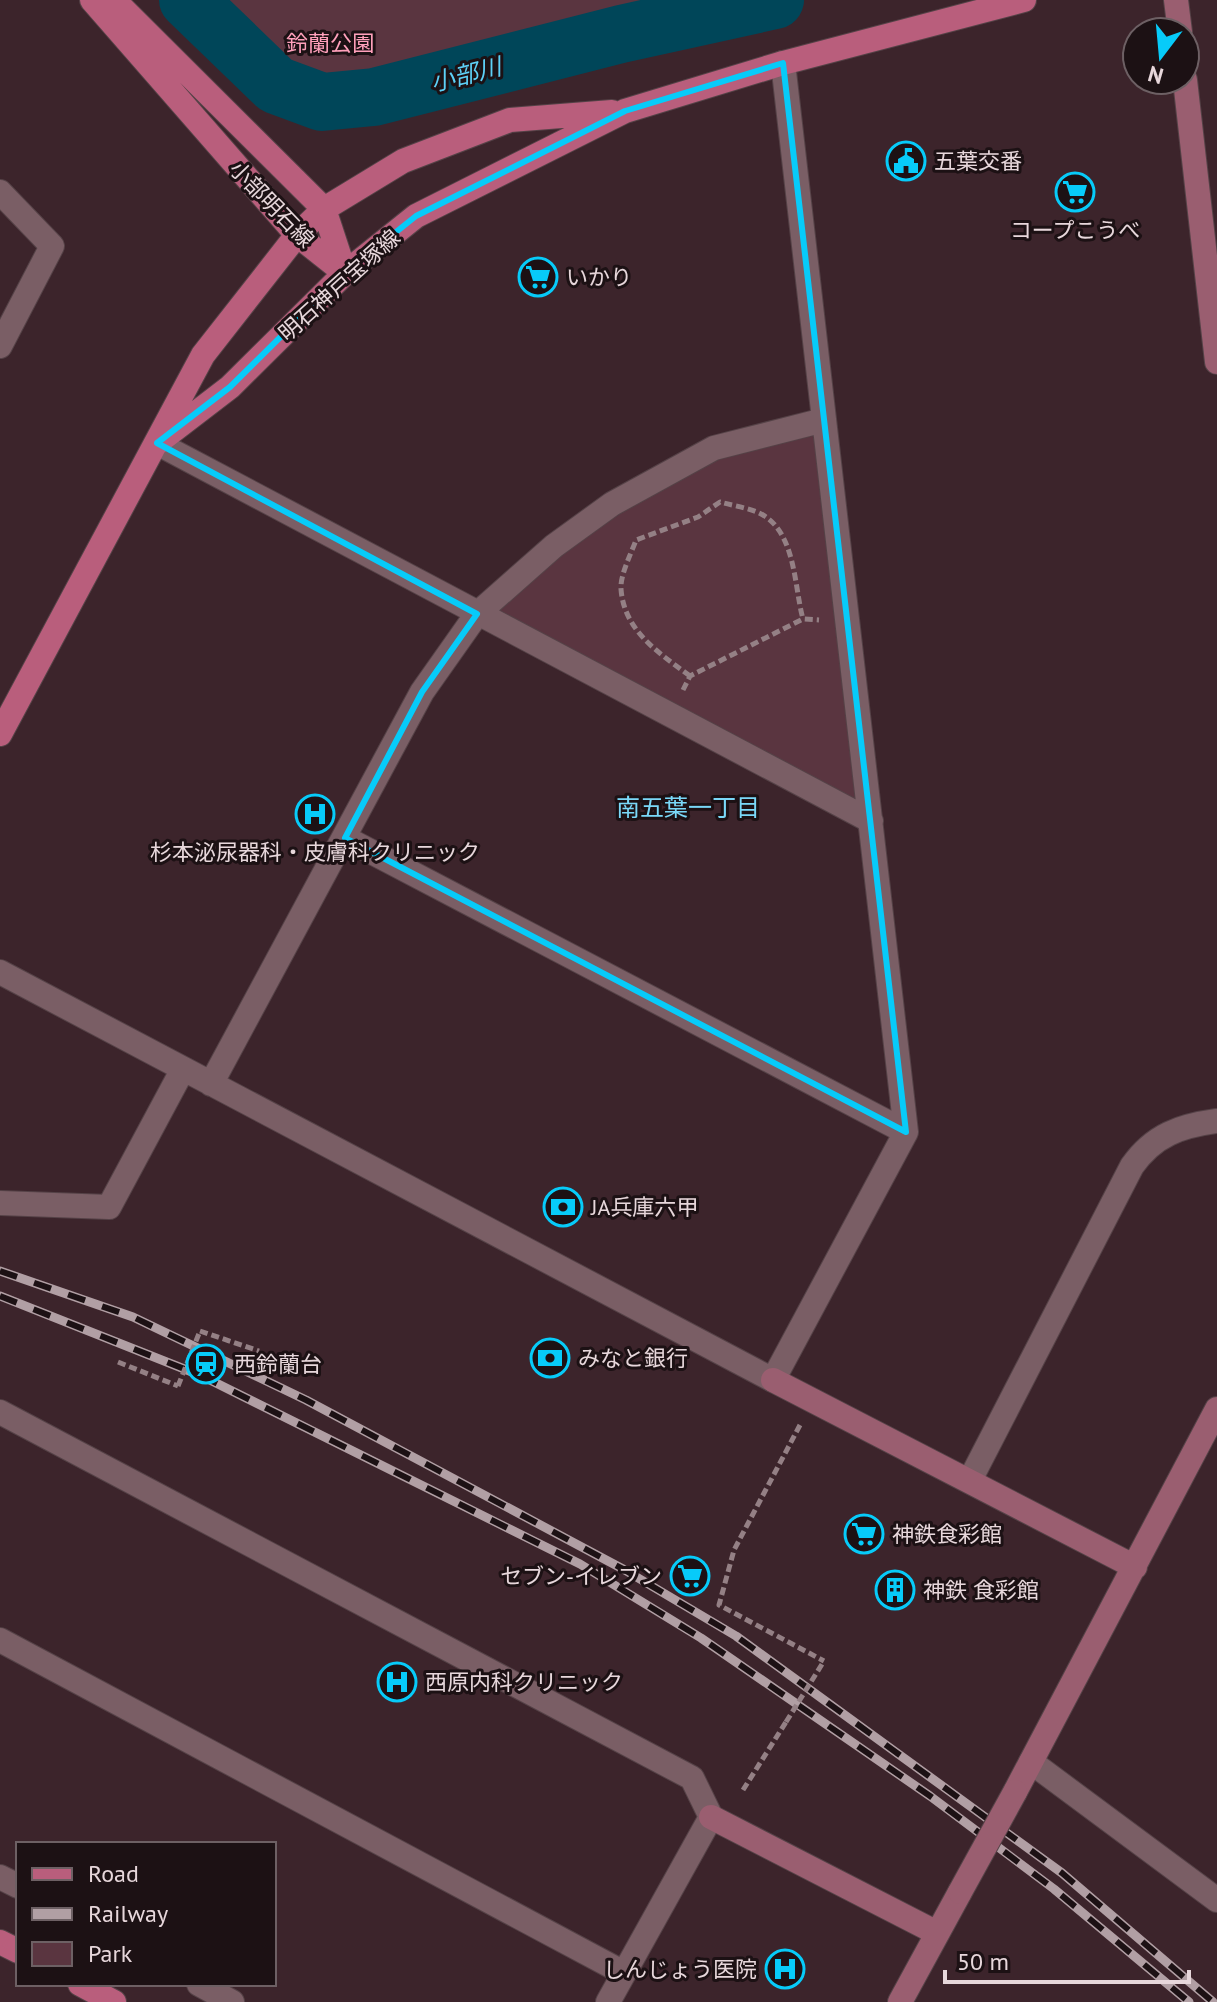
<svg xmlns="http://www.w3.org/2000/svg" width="1217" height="2002" viewBox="0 0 1217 2002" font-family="'PT Sans','Noto Sans JP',sans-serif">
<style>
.green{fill:#5a3540}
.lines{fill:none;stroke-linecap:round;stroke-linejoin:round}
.river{stroke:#004659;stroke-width:58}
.street-casing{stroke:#554247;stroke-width:26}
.secondary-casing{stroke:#554247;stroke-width:26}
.primary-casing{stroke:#554247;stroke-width:26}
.path{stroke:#948085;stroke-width:5;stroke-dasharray:8 4;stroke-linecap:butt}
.street{stroke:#7a5e65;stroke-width:24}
.secondary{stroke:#9a5e70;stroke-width:24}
.primary{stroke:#b95e7c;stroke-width:24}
.rail-casing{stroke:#b19fa4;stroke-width:9}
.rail{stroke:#1c1114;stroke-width:6;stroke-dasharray:18;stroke-linecap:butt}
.secondary-bridge-casing{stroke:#554247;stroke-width:26;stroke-linecap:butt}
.path-bridge{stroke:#948085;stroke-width:5;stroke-dasharray:8 4;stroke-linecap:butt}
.secondary-bridge{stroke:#9a5e70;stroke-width:24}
.marked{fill:none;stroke:#07cbf9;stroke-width:6;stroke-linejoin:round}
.labels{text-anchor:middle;stroke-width:6;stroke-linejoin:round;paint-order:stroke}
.park-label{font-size:22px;fill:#ffa0bb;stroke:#1c1114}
.poi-label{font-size:22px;fill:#e7d7db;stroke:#1c1114;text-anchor:start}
.street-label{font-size:22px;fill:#e7d7db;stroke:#1c1114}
.water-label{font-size:24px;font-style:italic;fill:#5dd1f7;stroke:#1c1114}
.neighbourhood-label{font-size:24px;fill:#7ad8f8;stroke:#1c1114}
</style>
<rect width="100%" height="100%" fill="#3c242b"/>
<path class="green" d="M 209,0 L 694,0 L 606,18 L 373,84 L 325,89 L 281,70 Z
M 824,420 L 871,821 L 477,614 L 554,546 L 714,448 Z"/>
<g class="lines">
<path class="river" d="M 188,0 L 276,85 L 322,102 L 374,97 L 621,34 L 775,0"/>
<defs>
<path id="street" d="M 0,192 L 52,246 L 0,346
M 157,443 L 871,821
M 345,838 L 906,1132
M 0,972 L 773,1380 L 906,1132 L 783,63
M 211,1084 L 422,692 L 477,614 L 554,546 L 612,504 L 714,448 L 824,420
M 0,1203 L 109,1207 L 183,1069
M 0,1412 L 692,1778 L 711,1817 L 608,2002
M 970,1480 L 1132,1166 C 1154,1135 1180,1126 1217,1121
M 0,1640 L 624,1973
M 1031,1762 L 1217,1900
M 0,1877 L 18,1886
M 199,1984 L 232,2002"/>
<path id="secondary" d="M 1176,0 L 1180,32
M 1185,80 L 1217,362
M 773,1380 L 1135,1567
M 1015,1792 L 1217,1409
M 711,1817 L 937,1933
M 900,2002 L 960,1892"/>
<path id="primary" d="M 92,0 L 297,235 L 345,273
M 114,0 L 324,209 L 345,273
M 157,443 L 230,387 L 345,273 L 416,216 L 625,111 L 783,63 L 1024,0
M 0,734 L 203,355 L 297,235 L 324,209 L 403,161 L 510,120 L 612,112
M 0,1942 L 18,1951
M 80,1984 L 114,2002"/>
</defs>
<use href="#street" class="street-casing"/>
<use href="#secondary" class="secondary-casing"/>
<use href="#primary" class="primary-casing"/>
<path class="path" d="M 690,676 C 659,653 624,631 621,589 C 620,575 631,554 636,540 L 698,517 L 720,502 C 734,506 751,508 763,515 C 796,535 794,586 803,619
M 683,690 L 690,676 L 803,619 L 819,620
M 200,1331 L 259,1351
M 118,1362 L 178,1386
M 800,1425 L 734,1550 L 719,1605 L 824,1661
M 743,1790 L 786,1722"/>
<use href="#street" class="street"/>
<use href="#secondary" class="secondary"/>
<use href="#primary" class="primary"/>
<defs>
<path id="rail" d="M 0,1271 L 133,1317 L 306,1400 L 623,1569 L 736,1636 L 1062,1873 L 1213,2002
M 0,1296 L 202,1376 L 580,1564 L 701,1638 L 930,1796 L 1054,1889 L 1189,2002"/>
</defs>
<use href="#rail" class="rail-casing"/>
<use href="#rail" class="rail"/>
<defs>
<path id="secondary-bridge" d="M 960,1892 L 1015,1792"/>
</defs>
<use href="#secondary-bridge" class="secondary-bridge-casing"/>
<path class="path-bridge" d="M 178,1386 L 200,1331
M 786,1722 L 824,1661"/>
<use href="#secondary-bridge" class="secondary-bridge"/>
</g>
<path class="marked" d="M 783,63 L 906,1132 L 345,838 L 422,692 L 477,614 L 157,443 L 230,387 L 345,273 L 416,216 L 625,111 Z"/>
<defs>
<symbol id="civic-ring" viewBox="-11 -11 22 22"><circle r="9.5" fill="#1c1114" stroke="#07cbf9" stroke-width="1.5"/><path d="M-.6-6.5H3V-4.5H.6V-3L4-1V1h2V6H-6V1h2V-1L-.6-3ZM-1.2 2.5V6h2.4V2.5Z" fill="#07cbf9"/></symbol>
<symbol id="supermarket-ring" viewBox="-11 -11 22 22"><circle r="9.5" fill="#1c1114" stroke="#07cbf9" stroke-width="1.5"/><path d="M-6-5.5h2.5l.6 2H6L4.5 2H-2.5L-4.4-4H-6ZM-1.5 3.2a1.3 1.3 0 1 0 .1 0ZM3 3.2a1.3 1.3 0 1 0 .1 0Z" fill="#07cbf9"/></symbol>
<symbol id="hospital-ring" viewBox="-11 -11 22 22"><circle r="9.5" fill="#1c1114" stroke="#07cbf9" stroke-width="1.5"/><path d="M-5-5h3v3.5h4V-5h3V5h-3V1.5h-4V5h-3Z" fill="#07cbf9"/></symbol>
<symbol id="bank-ring" viewBox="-11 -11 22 22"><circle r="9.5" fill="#1c1114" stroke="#07cbf9" stroke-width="1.5"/><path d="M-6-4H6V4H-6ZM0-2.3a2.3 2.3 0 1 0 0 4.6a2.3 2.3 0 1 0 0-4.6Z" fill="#07cbf9"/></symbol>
<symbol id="station-ring" viewBox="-11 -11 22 22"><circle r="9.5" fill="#1c1114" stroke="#07cbf9" stroke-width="1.5"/><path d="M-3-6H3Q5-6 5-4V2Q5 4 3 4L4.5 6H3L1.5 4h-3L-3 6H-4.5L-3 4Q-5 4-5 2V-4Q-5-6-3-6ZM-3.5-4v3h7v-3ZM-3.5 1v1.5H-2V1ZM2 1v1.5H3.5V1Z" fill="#07cbf9"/></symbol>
<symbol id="building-ring" viewBox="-11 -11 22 22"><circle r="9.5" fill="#1c1114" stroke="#07cbf9" stroke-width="1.5"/><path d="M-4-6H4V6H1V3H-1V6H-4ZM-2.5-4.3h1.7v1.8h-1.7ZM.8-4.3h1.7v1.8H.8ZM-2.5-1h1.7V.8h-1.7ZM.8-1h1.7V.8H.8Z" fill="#07cbf9"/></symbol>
</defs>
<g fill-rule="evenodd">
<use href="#civic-ring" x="884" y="139" width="44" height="44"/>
<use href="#supermarket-ring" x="1053" y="170" width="44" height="44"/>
<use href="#supermarket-ring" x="516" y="255" width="44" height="44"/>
<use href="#hospital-ring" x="293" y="792" width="44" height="44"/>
<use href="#bank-ring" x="541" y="1185" width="44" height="44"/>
<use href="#bank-ring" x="528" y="1336" width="44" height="44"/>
<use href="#station-ring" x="184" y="1342" width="44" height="44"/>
<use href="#supermarket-ring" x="842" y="1512" width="44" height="44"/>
<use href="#supermarket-ring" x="668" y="1554" width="44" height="44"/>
<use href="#building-ring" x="873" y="1568" width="44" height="44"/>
<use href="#hospital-ring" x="375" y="1660" width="44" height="44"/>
<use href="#hospital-ring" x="763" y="1947" width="44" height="44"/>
</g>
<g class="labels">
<g class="park-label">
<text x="330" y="51">鈴蘭公園</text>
</g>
<g class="poi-label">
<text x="934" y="169">五葉交番</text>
<text x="1075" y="238" text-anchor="middle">コープこうべ</text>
<text x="566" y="285">いかり</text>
<text x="315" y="860" text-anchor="middle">杉本泌尿器科・皮膚科クリニック</text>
<text x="591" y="1215">JA兵庫六甲</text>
<text x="578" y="1366">みなと銀行</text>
<text x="234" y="1372">西鈴蘭台</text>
<text x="892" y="1542">神鉄食彩館</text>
<text x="662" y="1584" text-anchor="end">セブン-イレブン</text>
<text x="923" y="1598">神鉄 食彩館</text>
<text x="425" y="1690">西原内科クリニック</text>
<text x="757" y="1977" text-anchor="end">しんじょう医院</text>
</g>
<g class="street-label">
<text transform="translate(272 204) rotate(46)" y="8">小部明石線</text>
<text transform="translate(339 285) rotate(-42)" y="8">明石神戸宝塚線</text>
</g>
<g class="water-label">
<text transform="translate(466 75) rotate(-14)" y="8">小部川</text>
</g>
<g class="neighbourhood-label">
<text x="688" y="816">南五葉一丁目</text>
</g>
</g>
<rect x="16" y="1842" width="260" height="144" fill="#1c1114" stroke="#6d6064" stroke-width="2"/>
<rect x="32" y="1868" width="40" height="12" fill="#b95e7c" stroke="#6d6064" stroke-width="2"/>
<text x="88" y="1882" font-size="24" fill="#e7d7db">Road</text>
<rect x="32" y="1908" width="40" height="12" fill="#b19fa4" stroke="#6d6064" stroke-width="2"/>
<text x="88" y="1922" font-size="24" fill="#e7d7db">Railway</text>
<rect x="32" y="1942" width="40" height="24" fill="#5a3540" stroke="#6d6064" stroke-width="2"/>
<text x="88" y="1962" font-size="24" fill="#e7d7db">Park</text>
<g transform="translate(1161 56) rotate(196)"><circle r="38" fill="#1c1114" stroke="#6d6064" stroke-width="2"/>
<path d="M0-6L14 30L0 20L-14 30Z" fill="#07cbf9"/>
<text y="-12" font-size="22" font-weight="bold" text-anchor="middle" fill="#e7d7db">N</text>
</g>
<path d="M945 1970v12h244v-12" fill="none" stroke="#e7d7db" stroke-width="4"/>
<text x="957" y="1970" font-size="24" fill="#e7d7db" stroke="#1c1114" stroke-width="6" paint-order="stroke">50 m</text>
</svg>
